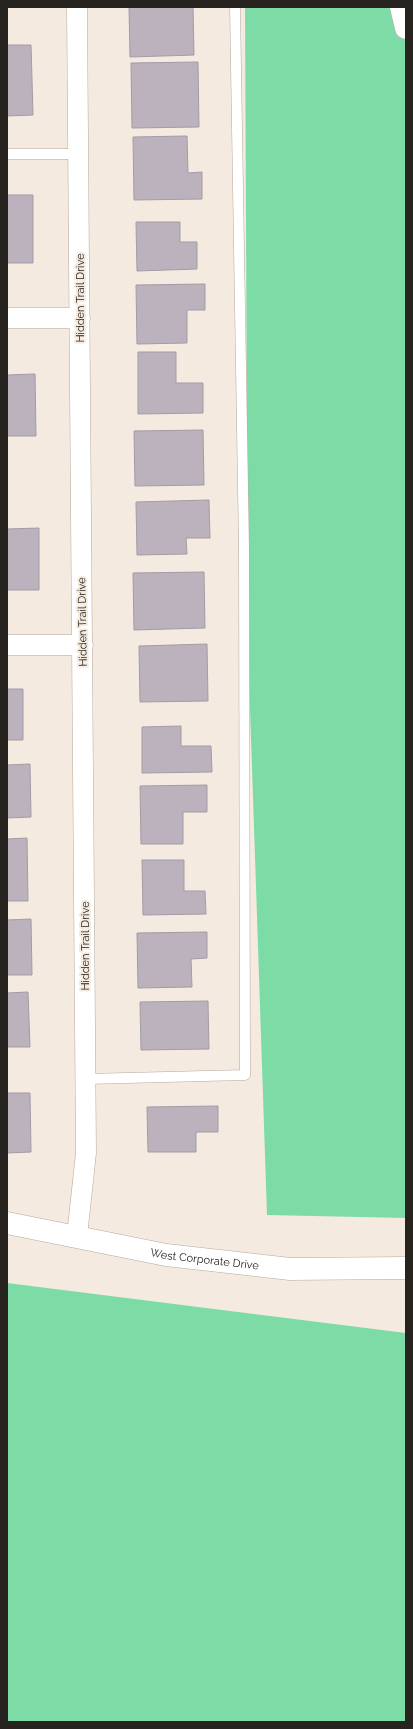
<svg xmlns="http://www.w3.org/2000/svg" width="413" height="1729" viewBox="0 0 413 1729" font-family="Raleway,sans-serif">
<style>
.green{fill:#7ddca6}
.building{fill:#bbb2be;stroke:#a49ba6}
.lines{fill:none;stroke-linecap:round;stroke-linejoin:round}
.service-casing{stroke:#b4aa9f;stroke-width:11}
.minor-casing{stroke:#b4aa9f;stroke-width:21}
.tertiary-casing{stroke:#b4aa9f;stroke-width:23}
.service{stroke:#fff;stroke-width:10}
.minor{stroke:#fff;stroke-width:20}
.tertiary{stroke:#fff;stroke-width:22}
.labels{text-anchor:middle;stroke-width:4;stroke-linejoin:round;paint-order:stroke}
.street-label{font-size:11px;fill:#27231f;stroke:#f4eadf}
</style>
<rect width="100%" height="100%" fill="#f4eadf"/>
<path class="green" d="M 245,7 L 406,7 L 406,1218 L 267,1215 L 248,648 Z
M 7,1283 L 406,1333 L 406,1722 L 7,1722 Z"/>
<path class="building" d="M 129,7 L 193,7 L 194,55 L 130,57 Z
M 7,45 L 31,45 L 33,115 L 7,116 Z
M 198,62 L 199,127 L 132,128 L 131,63 Z
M 187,136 L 188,173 L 202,172 L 202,199 L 134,200 L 133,137 Z
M 7,195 L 33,195 L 33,263 L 7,263 Z
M 136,222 L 180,222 L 180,242 L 197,242 L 197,269 L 137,271 Z
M 205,284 L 205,310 L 187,310 L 187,343 L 137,344 L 136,285 Z
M 138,352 L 176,352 L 176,383 L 203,383 L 203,413 L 138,414 Z
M 35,374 L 36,436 L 7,436 L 7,375 Z
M 203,430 L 204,485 L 135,486 L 134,431 Z
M 209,500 L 210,538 L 186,538 L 187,554 L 137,555 L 136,502 Z
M 39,528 L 39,590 L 7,590 L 7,529 Z
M 204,572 L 205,628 L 134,630 L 133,573 Z
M 207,644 L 208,701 L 140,702 L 139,646 Z
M 7,689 L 23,689 L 23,740 L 7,740 Z
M 181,726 L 181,746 L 211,746 L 212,772 L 142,773 L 142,727 Z
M 30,764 L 31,817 L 7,818 L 7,765 Z
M 207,785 L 207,812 L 183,812 L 183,844 L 141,844 L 140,786 Z
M 27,838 L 28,901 L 7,901 L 7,839 Z
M 142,860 L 184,860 L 184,891 L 205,891 L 206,914 L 143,915 Z
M 31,919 L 32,975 L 7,975 L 7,920 Z
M 207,932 L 207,958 L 191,959 L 192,987 L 138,988 L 137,933 Z
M 28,992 L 30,1047 L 7,1047 L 7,993 Z
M 208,1001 L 209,1049 L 141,1050 L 140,1002 Z
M 7,1093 L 30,1093 L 31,1152 L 7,1153 Z
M 218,1106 L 218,1132 L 196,1132 L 196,1152 L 148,1152 L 147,1107 Z"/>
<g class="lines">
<defs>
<path id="service" d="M 7,154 L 78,154
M 86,1079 L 245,1075 L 244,548 L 235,7"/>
<path id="minor" d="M 7,318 L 80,318
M 7,645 L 83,645
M 77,1236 L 86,1153 L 77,7"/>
<g id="tertiary">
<path d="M 401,7 L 406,28"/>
<path id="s1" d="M 7,1223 L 166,1255 L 290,1269 L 406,1268"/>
</g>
</defs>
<use href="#service" class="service-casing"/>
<use href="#minor" class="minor-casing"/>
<use href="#tertiary" class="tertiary-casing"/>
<use href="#service" class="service"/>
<use href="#minor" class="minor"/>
<use href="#tertiary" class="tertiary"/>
</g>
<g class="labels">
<g class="street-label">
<text transform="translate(80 298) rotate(-90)" y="4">Hidden Trail Drive</text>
<text transform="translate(82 622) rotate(-91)" y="4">Hidden Trail Drive</text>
<text transform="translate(85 946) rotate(-90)" y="4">Hidden Trail Drive</text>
<text dy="4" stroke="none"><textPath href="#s1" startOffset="201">West Corporate Drive</textPath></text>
</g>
</g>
<rect width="413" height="1729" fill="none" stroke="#27231f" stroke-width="16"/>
</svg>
